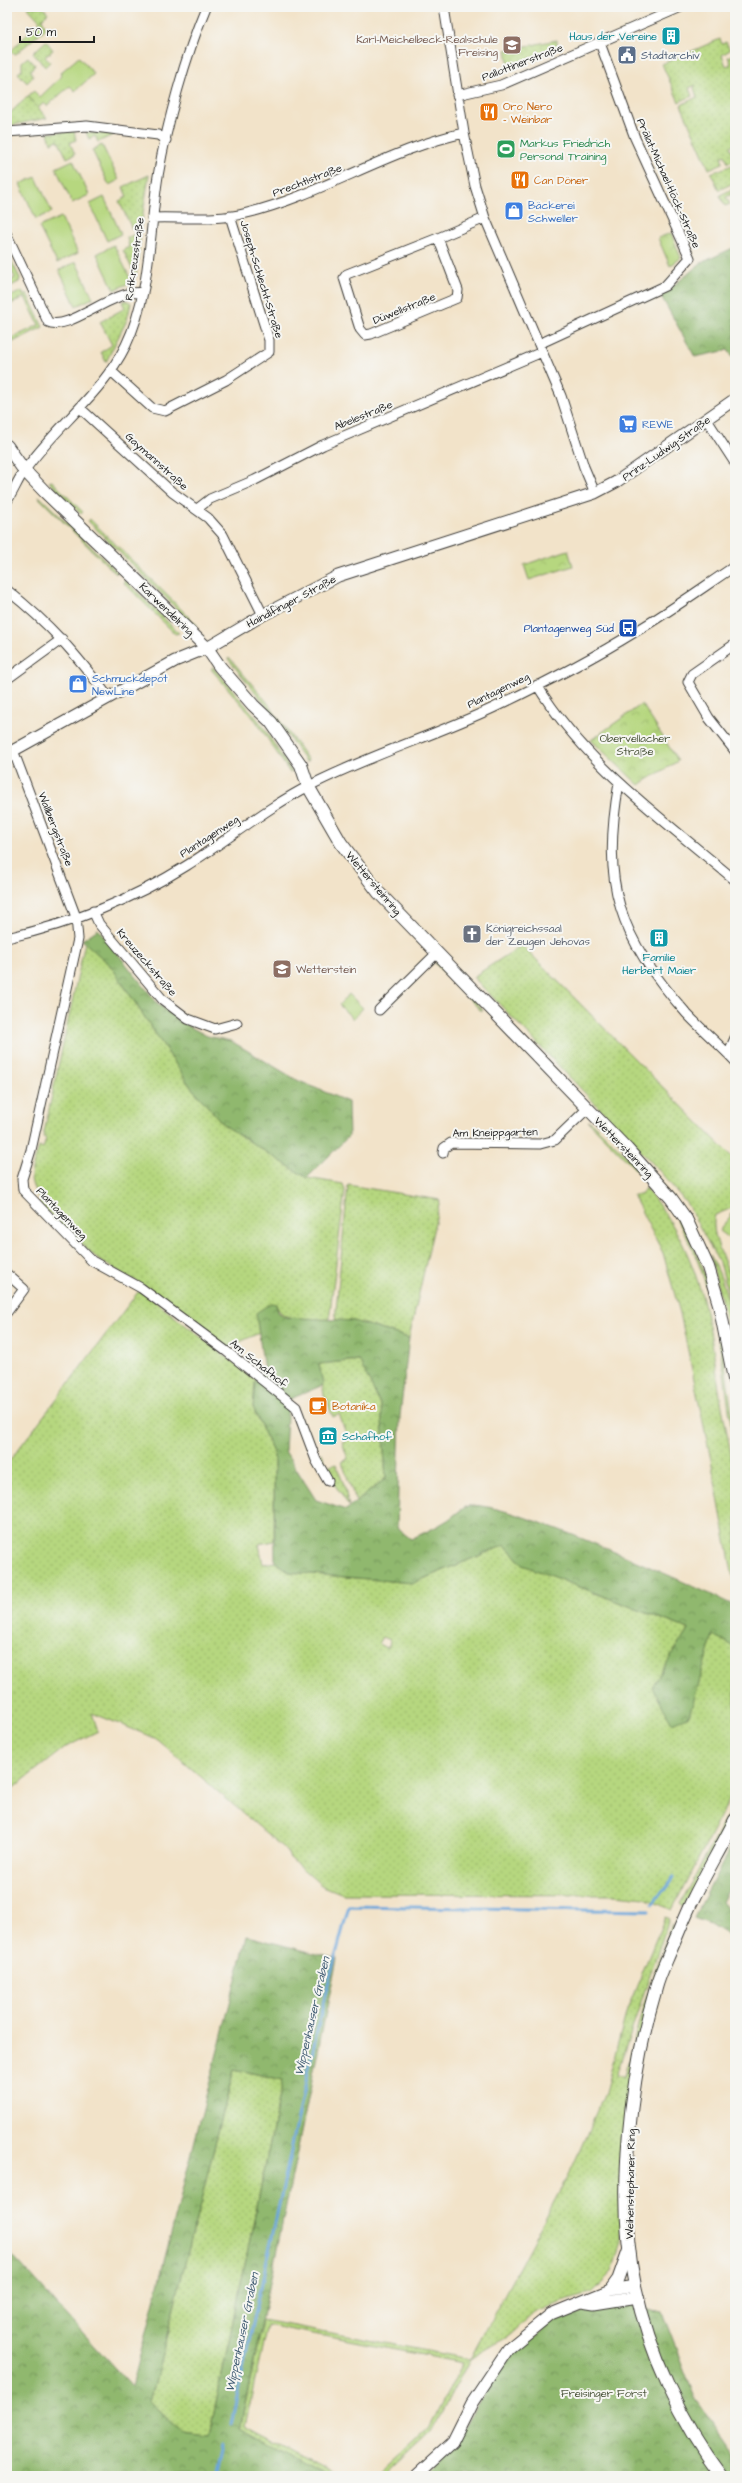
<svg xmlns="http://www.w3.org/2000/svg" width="742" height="2483" viewBox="0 0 742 2483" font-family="'Architects Daughter',sans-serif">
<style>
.grass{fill:url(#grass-dots);stroke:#697a4e;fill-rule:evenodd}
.forest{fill:url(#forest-crowns);stroke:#566a45;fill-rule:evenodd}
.park{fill:url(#park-crowns);stroke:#697a4e}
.garden{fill:#b6d77f;stroke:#697a4e}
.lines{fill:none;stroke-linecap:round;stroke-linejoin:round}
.stream{stroke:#6aa6db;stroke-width:3}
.minor-casing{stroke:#3c3a36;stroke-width:11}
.tertiary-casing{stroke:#3c3a36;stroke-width:13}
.secondary-casing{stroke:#3c3a36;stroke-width:14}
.minor{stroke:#fff;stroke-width:9}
.tertiary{stroke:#fff;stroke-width:11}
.secondary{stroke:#fff;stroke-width:12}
.labels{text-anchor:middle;stroke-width:4;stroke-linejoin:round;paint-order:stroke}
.culture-label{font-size:11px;fill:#0d838f;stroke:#f6f6f2;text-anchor:end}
.education-label{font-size:11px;fill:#785e54;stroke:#f6f6f2;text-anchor:end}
.service-label{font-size:11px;fill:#4e5e75;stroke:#f6f6f2;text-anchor:start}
.street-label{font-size:11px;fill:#1c1c1c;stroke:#f6f6f2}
.food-label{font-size:11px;fill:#c56008;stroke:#f6f6f2;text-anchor:start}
.leisure-label{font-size:11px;fill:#27864d;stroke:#f6f6f2;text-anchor:start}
.shop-label{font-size:11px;fill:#366cbe;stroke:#f6f6f2;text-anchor:start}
.transit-label{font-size:11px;fill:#164399;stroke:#f6f6f2;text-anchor:end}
.park-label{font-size:11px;fill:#4a543a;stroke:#f6f6f2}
.worship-label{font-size:11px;fill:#5b616d;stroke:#f6f6f2;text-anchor:start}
.water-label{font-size:12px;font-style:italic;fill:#3f5a72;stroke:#f6f6f2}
</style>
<defs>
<pattern id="grass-dots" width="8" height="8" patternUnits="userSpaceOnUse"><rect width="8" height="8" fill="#b6d77f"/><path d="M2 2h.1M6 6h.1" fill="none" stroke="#9cb86d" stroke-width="1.8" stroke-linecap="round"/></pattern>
<pattern id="forest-crowns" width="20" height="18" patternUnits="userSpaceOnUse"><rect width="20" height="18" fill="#90b86e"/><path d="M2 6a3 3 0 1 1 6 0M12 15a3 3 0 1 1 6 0" fill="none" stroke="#75955a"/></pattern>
<pattern id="park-crowns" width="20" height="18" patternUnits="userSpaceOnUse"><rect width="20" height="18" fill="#b6d77f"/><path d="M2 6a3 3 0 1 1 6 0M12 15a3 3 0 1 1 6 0" fill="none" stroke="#9cb86d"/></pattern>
</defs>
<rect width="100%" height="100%" fill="#f6f6f2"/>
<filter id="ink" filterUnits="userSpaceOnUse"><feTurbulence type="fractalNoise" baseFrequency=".025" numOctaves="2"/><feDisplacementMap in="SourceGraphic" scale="8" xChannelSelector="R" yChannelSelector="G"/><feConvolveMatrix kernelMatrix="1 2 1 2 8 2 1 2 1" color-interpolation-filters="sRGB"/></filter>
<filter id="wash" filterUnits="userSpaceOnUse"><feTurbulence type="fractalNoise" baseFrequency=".012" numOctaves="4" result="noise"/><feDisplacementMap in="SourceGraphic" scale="16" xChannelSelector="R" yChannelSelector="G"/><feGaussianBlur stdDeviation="0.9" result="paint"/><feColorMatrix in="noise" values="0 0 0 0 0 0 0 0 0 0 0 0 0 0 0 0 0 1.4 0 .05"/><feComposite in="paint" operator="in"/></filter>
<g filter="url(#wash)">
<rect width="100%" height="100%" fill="#f2e3c9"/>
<path class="grass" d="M 27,7 L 43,7 L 48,13 L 42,19 L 46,28 L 16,54 L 10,52 L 40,21 Z
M 720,39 L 722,44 L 726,42 L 730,50 L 722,55 L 726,66 L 731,64 L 728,57 L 732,55 L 735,61 L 735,145 L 730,147 L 735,157 L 732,159 L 735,160 L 728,163 L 725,155 L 721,157 L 723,163 L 709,169 L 681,105 L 697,97 L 694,88 L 696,85 L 689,88 L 692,96 L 679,102 L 662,64 Z
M 557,40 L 557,49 L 509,66 L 506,50 Z
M 46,41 L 53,50 L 45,57 L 50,62 L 45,67 L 33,53 Z
M 28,57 L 35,65 L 31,70 L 33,77 L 27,83 L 18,73 L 22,70 L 22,62 Z
M 28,96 L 47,118 L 8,126 L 7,113 L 9,114 Z
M 74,131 L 76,140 L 70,143 L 75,154 L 67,158 L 58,140 L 51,143 L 48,133 Z
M 86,132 L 115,134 L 98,142 L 95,136 L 89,139 Z
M 735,164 L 735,182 L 719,190 L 711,173 Z
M 149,175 L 141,226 L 132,229 L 119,201 L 127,197 L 123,187 Z
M 735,188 L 735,193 L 726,197 L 730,204 L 725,206 L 720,195 Z
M 141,231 L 136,277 L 123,250 L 129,247 L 127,238 Z
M 7,252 L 20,278 L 19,282 L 7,288 L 7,282 L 15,278 L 7,262 Z
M 22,291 L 24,296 L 27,294 L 43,327 L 11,343 L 10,339 L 39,325 L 25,297 L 7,306 L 7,298 Z
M 126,300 L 131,303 L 127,320 L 106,362 L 101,352 L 112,345 L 100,322 L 125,308 L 122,302 Z
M 52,481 L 83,512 L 81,514 L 49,482 Z
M 39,496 L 117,572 L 116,574 L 40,499 Z
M 90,519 L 196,624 L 196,625 L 195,627 L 88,521 Z
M 125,580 L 178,632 L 179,633 L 175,634 L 123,582 Z
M 229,657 L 267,702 L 308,760 L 306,762 L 270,710 L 228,659 Z
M 213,667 L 260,722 L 292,772 L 290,773 L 256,721 L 211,669 Z
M 85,942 L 111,966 L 190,1086 L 224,1125 L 307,1178 L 343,1184 L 345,1190 L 329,1320 C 312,1319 281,1324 276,1304 L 257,1322 L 259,1333 L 227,1348 L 145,1286 L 97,1259 L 39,1203 L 40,1199 C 25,1178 32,1170 39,1147 L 43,1149 L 46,1138 L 43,1137 Z
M 522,945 L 735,1160 L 735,1203 L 732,1208 L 715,1215 C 710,1233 723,1255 728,1272 C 733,1288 735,1304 735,1320 L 721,1266 L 687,1204 L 658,1169 L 473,977 Z
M 435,963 L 439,963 L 483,1010 L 480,1010 Z
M 588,1121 L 591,1122 C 622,1152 658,1183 680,1220 C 719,1284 724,1362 735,1433 L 735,1451 C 723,1378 720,1296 683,1230 C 660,1189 620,1155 588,1121 Z
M 348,1185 L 440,1200 L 409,1338 L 354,1321 L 335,1320 Z
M 645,1188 C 700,1250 709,1317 720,1396 C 725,1425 732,1454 735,1483 C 738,1517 735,1554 735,1589 L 711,1460 L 680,1313 L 663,1253 L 633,1195 L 641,1195 Z
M 710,1255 C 727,1283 735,1324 735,1356 Z
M 138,1292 L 143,1292 L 256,1380 L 253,1407 L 274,1455 L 274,1541 L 259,1544 L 263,1564 L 275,1562 L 289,1572 L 413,1583 L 505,1545 L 523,1565 L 688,1629 L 652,1687 L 689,1716 L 713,1634 L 735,1647 L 735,1788 L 672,1910 L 645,1898 L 614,1895 L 343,1894 L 321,1885 L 289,1857 L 288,1852 L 157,1739 L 92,1713 L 98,1731 L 64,1748 L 7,1793 L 7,1464 ZM 383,1637 L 390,1640 L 389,1646 L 386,1648 L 379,1644 Z
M 360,1360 L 381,1406 L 386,1478 L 356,1502 L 342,1462 L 348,1459 L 342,1442 L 348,1439 L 339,1414 L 333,1417 L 324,1395 L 319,1364 Z
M 322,1453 L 327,1467 L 336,1464 L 344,1485 L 349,1506 L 322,1466 L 318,1455 Z
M 735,1801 L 732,1814 L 683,1907 L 680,1904 Z
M 665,1917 L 669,1919 L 616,2076 L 624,2076 L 643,2007 L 672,1923 L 673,1930 L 662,1956 L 630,2077 L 621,2242 L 612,2272 L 591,2293 L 561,2301 L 534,2313 L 509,2336 L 470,2359 L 432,2431 L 384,2476 L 377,2476 L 429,2428 L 463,2363 L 267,2325 L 245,2426 L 339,2476 L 329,2476 L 240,2429 L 263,2320 L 470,2359 L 572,2168 L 605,2092 L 627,2010 Z
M 234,2069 L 283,2080 L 209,2437 L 183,2434 L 150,2402 Z"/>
<path class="forest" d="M 735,247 L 735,361 L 728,350 L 695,357 L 661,296 L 701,263 Z
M 98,929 L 158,1004 L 181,1022 L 207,1036 L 231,1041 L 297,1080 L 348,1102 L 349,1136 L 307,1178 L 224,1125 L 190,1086 L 111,966 L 82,940 Z
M 271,1303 L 276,1304 L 278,1312 L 285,1317 L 354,1321 L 409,1338 L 400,1416 L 397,1528 L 411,1539 C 423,1533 435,1528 446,1521 C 453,1517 461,1508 469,1506 C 499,1497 697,1587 735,1606 L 735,1647 L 713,1635 L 689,1716 L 672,1723 L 652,1687 L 688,1629 L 523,1565 L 505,1545 L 413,1583 L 289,1572 L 275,1562 L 274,1455 L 253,1407 L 255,1382 L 264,1371 L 256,1313 ZM 359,1360 L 381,1406 L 386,1478 L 346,1510 L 316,1500 L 285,1451 L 288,1400 L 323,1385 L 319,1364 Z
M 735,1839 L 735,1876 L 722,1902 C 731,1911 732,1923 729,1936 L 710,1924 L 694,1918 Z
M 247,1936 L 337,1959 L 240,2428 L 329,2476 L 7,2476 L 7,2249 L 132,2387 ZM 234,2069 L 283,2080 L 209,2437 L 183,2434 L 150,2402 Z
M 631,2305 L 662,2312 L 695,2398 L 735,2454 L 735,2476 L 425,2476 L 456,2445 L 477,2405 L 514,2352 L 556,2320 L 596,2307 Z"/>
<path class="park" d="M 671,233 L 681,258 L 670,266 L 658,238 Z
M 568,550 L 573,566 L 529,580 L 524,565 Z
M 642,704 L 678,761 L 639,785 L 591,740 Z
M 349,994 L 363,1008 L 353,1019 L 339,1005 Z"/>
<path class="garden" d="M 79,57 L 94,74 L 75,91 L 70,86 L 47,106 L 44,103 L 38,108 L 28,96 L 34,91 L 40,97 L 62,76 L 60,73 Z
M 102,145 L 119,180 L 109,185 L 92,150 Z
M 73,160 L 89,195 L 72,203 L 56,168 Z
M 36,177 L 52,212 L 36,219 L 20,184 Z
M 104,197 L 121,234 L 107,241 L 90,204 Z
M 61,217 L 78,253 L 57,263 L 39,227 Z
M 114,245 L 132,282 L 114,290 L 97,254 Z
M 76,262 L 93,298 L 76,306 L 59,270 Z
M 735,1210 L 735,1243 L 719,1231 Z"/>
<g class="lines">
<path class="stream" d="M 653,1904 L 673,1877
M 231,2424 L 325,1995 L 349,1906 L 649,1911
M 216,2476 L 223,2444"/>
</g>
</g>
<g filter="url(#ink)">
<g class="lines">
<defs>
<path id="minor" d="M 444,7 L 464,133 L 475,186 L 485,218 L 561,396 L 584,467 L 595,493
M 457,95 L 501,85 L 681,7
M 7,132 L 87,126 L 158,135 L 166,140
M 152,218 C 183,217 216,221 247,213 C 321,195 391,148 464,133
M 7,235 L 48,322 C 70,332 113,288 143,293
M 438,238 L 347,274 L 344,278 L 360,329 L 365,335 L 371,334 L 457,298 L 458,290 L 438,238 L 485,218
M 539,344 L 665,286 L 690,258 L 635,138 L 600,43
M 111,371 L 152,408 L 165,411 L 226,380 L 269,352 L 269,340 L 230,216
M 80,408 L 172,492 L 208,518 L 223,535 L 263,615
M 707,420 L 735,463
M 7,501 C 14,491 18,479 25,470 C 56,426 102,394 126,345 C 151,293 149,232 158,176 C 167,123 185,57 206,7
M 197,509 L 210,499 L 255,480 L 323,445 L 542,352
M 7,590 C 51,625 75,653 109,698
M 735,644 L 692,674 L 688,682 L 709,718 L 735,751
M 7,679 L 62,639
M 537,685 C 585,764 665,821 735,880
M 13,750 L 76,917 L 78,939 L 31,1150 L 22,1179 L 23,1190 L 92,1261 L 141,1288 L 226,1351 L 296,1407 L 316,1460 L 328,1481
M 619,783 C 601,885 618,936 687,1014 C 702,1030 720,1045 735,1061
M 93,911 L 99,924 L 163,1000 L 188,1019 L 215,1029 L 237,1023
M 7,938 C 69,924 132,900 186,866 C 228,840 267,807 311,785 C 370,755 433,736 493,708 C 541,685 590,660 635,632 C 669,612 702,588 735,566
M 379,1010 L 437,953
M 728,1054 L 735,1038
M 443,1153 L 444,1148 L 451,1143 L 540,1144 L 555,1140 L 587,1109
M 7,1274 L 24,1289 L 7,1312"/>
<path id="tertiary" d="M 7,754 L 175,661 L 207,648 L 263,615 L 338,576 L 595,493 L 616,482 L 735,399
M 610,2290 L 618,2279 L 629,2248
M 582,2302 L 594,2304 L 638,2297
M 416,2476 L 452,2443 L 472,2403 L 508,2349 L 551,2314 L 610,2290 L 635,2286"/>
<path id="secondary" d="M 7,446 L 24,470 L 45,492 L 207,648 L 220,667 L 253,705 L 271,722 L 301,765 L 308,786 L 341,843 L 379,893 L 627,1149 L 671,1198 L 686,1219 L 708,1267 L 719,1304 L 735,1384
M 722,2476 C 681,2422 649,2353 635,2286 C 616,2196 630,2076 656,1988 C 659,1976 665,1964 670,1952 C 678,1934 685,1915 694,1897 C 707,1871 722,1846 735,1820"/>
</defs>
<use href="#minor" class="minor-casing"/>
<use href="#tertiary" class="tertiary-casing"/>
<use href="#secondary" class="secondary-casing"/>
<use href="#minor" class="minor"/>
<use href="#tertiary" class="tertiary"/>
<use href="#secondary" class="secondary"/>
</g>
</g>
<defs>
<symbol id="building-square" viewBox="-11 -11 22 22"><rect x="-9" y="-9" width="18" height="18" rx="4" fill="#0f9aa8" stroke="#f6f6f2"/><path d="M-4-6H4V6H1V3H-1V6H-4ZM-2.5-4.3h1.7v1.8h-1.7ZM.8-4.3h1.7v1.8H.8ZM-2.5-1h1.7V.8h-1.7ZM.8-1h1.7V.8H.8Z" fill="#fff"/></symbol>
<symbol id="school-square" viewBox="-11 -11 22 22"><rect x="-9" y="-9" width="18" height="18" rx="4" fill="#8d6e63" stroke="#f6f6f2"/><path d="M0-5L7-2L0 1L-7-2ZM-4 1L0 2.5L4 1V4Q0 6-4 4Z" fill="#fff"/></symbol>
<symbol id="civic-square" viewBox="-11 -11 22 22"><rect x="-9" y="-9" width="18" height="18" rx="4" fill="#5c6f8a" stroke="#f6f6f2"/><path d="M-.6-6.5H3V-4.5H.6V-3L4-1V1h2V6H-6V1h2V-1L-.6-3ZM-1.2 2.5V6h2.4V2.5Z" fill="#fff"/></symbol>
<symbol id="restaurant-square" viewBox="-11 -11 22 22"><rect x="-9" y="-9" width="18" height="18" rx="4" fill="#e8710a" stroke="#f6f6f2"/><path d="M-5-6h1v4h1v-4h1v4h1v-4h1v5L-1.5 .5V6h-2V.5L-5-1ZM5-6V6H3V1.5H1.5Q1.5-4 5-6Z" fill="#fff"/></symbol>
<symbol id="stadium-square" viewBox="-11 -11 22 22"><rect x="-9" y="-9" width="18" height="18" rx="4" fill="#2e9e5b" stroke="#f6f6f2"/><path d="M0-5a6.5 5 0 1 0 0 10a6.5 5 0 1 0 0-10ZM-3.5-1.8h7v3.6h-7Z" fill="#fff"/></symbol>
<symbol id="shop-square" viewBox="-11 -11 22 22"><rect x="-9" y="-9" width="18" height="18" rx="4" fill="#3f7fe0" stroke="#f6f6f2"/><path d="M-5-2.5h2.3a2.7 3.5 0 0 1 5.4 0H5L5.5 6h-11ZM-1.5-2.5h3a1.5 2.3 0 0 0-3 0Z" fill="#fff"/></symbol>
<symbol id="supermarket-square" viewBox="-11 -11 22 22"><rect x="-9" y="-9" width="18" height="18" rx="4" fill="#3f7fe0" stroke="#f6f6f2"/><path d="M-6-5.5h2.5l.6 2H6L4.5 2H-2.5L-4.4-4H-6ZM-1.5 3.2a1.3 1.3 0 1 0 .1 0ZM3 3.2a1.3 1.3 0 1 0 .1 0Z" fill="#fff"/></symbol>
<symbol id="bus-square" viewBox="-11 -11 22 22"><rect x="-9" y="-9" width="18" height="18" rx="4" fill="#1a4fb4" stroke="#f6f6f2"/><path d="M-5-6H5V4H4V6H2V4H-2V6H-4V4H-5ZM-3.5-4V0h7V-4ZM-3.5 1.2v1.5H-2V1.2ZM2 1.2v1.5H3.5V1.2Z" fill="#fff"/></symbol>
<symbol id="church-square" viewBox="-11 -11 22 22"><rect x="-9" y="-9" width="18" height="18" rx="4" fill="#6b7280" stroke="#f6f6f2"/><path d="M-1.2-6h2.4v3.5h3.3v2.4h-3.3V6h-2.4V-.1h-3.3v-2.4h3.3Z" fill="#fff"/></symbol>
<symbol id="cafe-square" viewBox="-11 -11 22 22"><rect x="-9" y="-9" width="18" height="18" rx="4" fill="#e8710a" stroke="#f6f6f2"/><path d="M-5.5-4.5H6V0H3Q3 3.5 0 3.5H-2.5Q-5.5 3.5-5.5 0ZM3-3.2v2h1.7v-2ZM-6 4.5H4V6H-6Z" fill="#fff"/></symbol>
<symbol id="museum-square" viewBox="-11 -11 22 22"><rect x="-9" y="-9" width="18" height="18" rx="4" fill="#0f9aa8" stroke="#f6f6f2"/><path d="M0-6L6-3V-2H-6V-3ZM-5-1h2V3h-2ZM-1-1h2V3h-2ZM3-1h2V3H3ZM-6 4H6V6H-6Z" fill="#fff"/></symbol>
</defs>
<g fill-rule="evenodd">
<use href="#building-square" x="660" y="25" width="22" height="22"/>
<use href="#school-square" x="501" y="34" width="22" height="22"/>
<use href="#civic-square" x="616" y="44" width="22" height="22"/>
<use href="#restaurant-square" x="478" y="101" width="22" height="22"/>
<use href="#stadium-square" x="495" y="138" width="22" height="22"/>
<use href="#restaurant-square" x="509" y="169" width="22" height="22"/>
<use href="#shop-square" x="503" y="200" width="22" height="22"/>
<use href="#supermarket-square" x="617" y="413" width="22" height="22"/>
<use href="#bus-square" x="617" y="617" width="22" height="22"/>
<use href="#shop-square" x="67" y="673" width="22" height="22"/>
<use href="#church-square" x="461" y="923" width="22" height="22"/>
<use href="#building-square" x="648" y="927" width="22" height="22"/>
<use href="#school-square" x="271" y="958" width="22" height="22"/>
<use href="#cafe-square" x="307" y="1395" width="22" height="22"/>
<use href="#museum-square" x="317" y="1425" width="22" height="22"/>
</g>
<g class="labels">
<g class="culture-label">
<text x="657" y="40">Haus der Vereine</text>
<text x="659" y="961" text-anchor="middle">Familie<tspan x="659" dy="13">Herbert Maier</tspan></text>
<text x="342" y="1440" text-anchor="start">Schafhof</text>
</g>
<g class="education-label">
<text x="498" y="43">Karl-Meichelbeck-Realschule<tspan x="498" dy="13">Freising</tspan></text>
<text x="296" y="973" text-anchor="start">Wetterstein</text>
</g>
<g class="service-label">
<text x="641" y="59">Stadtarchiv</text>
</g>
<g class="street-label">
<text transform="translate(522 62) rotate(-21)" y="4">Pallottinerstraße</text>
<text transform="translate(307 180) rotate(-21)" y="4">Prechtlstraße</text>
<text transform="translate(669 183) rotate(66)" y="4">Prälat-Michael-Höck-Straße</text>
<text transform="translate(134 259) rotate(-82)" y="4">Rotkreuzstraße</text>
<text transform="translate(262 279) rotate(73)" y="4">Joseph-Schlecht-Straße</text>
<text transform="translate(404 308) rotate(-22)" y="4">Düwellstraße</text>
<text transform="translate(363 415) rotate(-22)" y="4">Abelestraße</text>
<text transform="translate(666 448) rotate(-35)" y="4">Prinz-Ludwig-Straße</text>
<text transform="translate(157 461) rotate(42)" y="4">Gaymannstraße</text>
<text transform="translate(291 601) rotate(-28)" y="4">Haindlfinger Straße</text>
<text transform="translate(167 609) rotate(44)" y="4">Karwendelring</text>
<text transform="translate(498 690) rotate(-26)" y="4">Plantagenweg</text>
<text transform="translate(56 829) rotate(69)" y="4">Wallbergstraße</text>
<text transform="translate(209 836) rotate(-33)" y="4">Plantagenweg</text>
<text transform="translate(374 883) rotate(50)" y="4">Wettersteinring</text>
<text transform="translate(147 962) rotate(49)" y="4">Kreuzeckstraße</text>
<text transform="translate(495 1132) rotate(-1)" y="4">Am Kneippgarten</text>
<text transform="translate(624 1147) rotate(46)" y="4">Wettersteinring</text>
<text transform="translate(62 1213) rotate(46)" y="4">Plantagenweg</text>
<text transform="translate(259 1363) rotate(39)" y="4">Am Schafhof</text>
<text transform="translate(630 2184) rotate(-89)" y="4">Weihenstephaner Ring</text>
</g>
<g class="food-label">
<text x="503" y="110">Oro Nero<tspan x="503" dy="13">- Weinbar</tspan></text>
<text x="534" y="184">Can Döner</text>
<text x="332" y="1410">Botanika</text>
</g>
<g class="leisure-label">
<text x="520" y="147">Markus Friedrich<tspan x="520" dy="13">Personal Training</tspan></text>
</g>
<g class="shop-label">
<text x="528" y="209">Bäckerei<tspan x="528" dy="13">Schweller</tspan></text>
<text x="642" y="428">REWE</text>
<text x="92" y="682">Schmuckdepot<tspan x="92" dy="13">NewLine</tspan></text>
</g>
<g class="transit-label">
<text x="614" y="632">Plantagenweg Süd</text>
</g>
<g class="park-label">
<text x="635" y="742">Obervellacher<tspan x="635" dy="13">Straße</tspan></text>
<text x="604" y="2397">Freisinger Forst</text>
</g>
<g class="worship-label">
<text x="486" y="932">Königreichssaal<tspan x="486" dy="13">der Zeugen Jehovas</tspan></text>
</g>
<g class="water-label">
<text transform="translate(312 2016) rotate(-77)" y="4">Wippenhauser Graben</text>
<text transform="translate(242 2332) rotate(-78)" y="4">Wippenhauser Graben</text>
</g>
</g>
<rect width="742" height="2483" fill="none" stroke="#f6f6f2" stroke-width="24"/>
<path d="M20 36v6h74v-6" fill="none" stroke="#1c1c1c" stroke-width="2"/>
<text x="26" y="36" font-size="12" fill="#1c1c1c" stroke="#f6f6f2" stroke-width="3" paint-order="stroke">50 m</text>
</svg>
